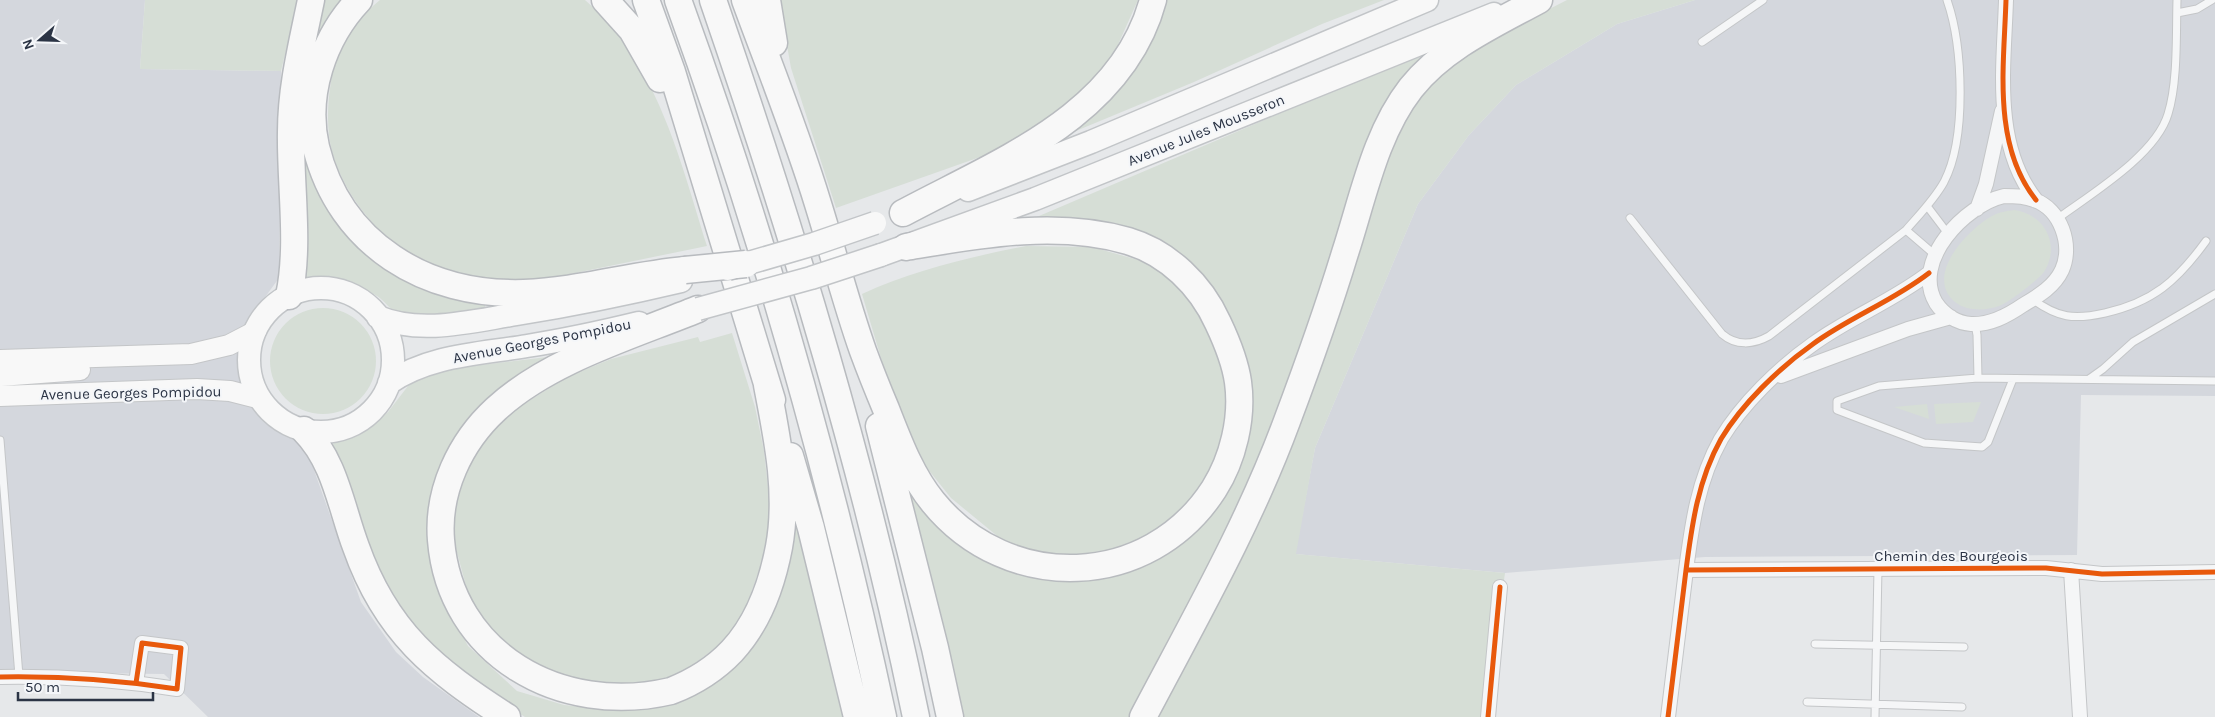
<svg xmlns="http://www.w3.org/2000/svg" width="2215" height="717" viewBox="0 0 2215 717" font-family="Karla,sans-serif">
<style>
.built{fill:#d4d7dd}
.green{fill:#d6ded6}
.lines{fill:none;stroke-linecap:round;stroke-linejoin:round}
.lane-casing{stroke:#c4c6c8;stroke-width:9}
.street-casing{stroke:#c4c6c8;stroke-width:16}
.secondary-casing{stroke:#c4c6c8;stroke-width:22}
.primary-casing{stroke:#c2c5c8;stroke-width:25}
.highway-casing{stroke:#b8bbbf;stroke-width:29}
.lane{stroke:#f5f6f7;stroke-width:7}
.street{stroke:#f5f6f7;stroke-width:14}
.secondary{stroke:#f8f8f8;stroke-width:20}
.primary{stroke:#f8f8f8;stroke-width:22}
.highway{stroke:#f8f8f8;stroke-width:26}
.primary-bridge-casing{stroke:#c2c5c8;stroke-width:25;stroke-linecap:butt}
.highway-bridge-casing{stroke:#b8bbbf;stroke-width:29;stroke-linecap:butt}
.primary-bridge{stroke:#f8f8f8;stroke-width:22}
.highway-bridge{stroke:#f8f8f8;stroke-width:26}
.cycleway-casing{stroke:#f4f6f9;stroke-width:8}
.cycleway{stroke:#e8590c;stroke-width:5}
.labels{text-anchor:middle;stroke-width:4;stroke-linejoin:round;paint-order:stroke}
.street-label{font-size:15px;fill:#2b3445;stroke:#f4f6f9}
</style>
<rect width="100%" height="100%" fill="#e6e8ea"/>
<path class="built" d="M 0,0 L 145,0 L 140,69 L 281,71 L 279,278 L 249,319 L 243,346 L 242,370 L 245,389 L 255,410 L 271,427 L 293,438 L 309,456 L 361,602 L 396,652 L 423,677 L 479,717 L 208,717 L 164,674 L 0,672 Z
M 1695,0 L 2215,0 L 2215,396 L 2081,395 L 2077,555 L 1705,557 L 1505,573 L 1295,554 L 1315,448 L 1418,204 L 1469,135 L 1516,85 L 1617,24 Z"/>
<path class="green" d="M 145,0 L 298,0 L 281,71 L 140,69 Z
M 320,0 L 347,0 L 312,68 Z
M 380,0 L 585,0 C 657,62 680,159 707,246 L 541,280 C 514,280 485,279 458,274 C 445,271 422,260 410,253 C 371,232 334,180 329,135 C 327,118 328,99 331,82 C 332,75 332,67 335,60 C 344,38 361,15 380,0 Z
M 779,0 L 1138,0 L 1112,58 L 1068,104 L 1037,128 L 983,156 L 836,208 L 791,68 Z
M 1161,0 L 1384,0 L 1322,24 L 1194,82 L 1059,138 Z
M 1567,0 L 1695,0 L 1617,24 L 1516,85 L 1469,135 L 1418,204 L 1315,448 L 1296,554 L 1505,573 L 1485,717 L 1156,717 L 1175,675 L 1284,467 L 1316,378 L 1397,133 L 1423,90 L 1460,55 Z
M 1431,49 L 1406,83 L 1286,408 L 1134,717 L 963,717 L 947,643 L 907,491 L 914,488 L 931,514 L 966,549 L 1001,566 L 1037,575 L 1181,537 L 1246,418 L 1190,269 L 1032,219 Z
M 300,145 L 307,145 L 340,222 L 485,299 L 485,307 C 471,313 411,318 398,313 C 389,309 385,301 377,296 C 353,281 333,276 304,279 Z
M 2014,210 C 2045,214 2061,245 2044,272 C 2038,280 2008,303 1999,306 C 1990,309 1982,310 1973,309 C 1963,308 1956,304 1950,297 C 1929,270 1969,229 1992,216 C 1999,212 2007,211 2014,210 Z
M 1026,246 L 1092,247 L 1149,263 L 1183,289 L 1202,317 L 1214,342 L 1224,371 L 1226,407 L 1219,449 L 1206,477 L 1192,500 L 1160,529 L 1111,552 L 1067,559 L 1018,548 L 1007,544 L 951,498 L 919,458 L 883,365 L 862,294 C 914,270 970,257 1026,246 Z
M270 361a53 53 0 1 1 106 0a53 53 0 1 1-106 0Z
M 732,333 L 755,407 L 764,451 L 770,506 L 768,540 L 762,562 L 744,613 L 732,630 L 719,645 L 685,671 L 661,683 L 600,691 L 505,651 L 472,608 L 455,545 L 455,512 L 461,482 L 485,439 L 516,409 L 567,377 L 611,359 L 698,337 L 700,342 Z
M 564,355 L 469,424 L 431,545 L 440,593 L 468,646 L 517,691 L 564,705 L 601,709 L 648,705 L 721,670 L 792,506 L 847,717 L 525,717 L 478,687 L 423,638 L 393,601 L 370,558 L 332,444 L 371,427 L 388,412 L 408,386 L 421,378 L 433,373 L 472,366 Z
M 1981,402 L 1973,422 L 1936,424 L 1934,404 Z
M 1927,404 L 1929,419 L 1894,407 Z"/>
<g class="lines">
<defs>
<path id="lane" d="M 2177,13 L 2197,9 L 2212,0
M 1702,42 L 1763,0
M 1927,206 L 1949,235
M 1630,218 L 1722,334 C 1736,346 1753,345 1769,336 L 1906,230 L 1935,255
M 2057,219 C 2091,194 2156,155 2168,114 C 2178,82 2176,34 2177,0
M 1906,230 C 1919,215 1934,200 1944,182 C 1967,138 1963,46 1947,0
M 2032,299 C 2058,318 2074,320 2105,313 C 2153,302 2177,281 2206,241
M 1975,324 L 1977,335 L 1978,378 L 2215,381
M 1978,378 L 1879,386 L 1837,401 L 1837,410 L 1924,443 L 1982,447 L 1988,442 L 2013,379
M 2089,379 L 2103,369 L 2133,342 L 2215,294
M 0,440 L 19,676
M 1815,644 L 1964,647
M 1807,702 L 1962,707
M 1875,717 L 1878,569"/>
<path id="street" d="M 2006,0 C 2004,66 1992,145 2036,200
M 2004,196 C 2014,196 2024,196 2034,200 C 2061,209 2073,245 2062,270 C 2054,287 2038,296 2023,305 C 2007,316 1990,325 1971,324 C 1957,323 1944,315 1936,303 C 1911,261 1965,205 2004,196 Z
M 1977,209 L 1986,184 L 2002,111
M 1781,376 L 1908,329 L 1951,317
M 1686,570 L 2046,568 L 2102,574 L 2215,572
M 2071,570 L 2080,717
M 0,677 C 59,676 119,680 177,689 L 181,648 L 142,643 L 136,683
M 1488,717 L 1500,587
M 1668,717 C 1674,668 1680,619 1686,570 C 1692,524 1698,480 1721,439 C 1742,404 1779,368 1813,344 C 1850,317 1893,301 1929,273"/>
<path id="secondary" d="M 0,360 L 191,354 L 229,345 L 256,331
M 0,376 L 80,370
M 0,396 L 197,389 L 230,391 L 261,399"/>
<path id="primary" d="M 968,190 L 1091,142 L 1427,0
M 881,255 L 1035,199 L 1494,14
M249 360a72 72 0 1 1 144 0a72 72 0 1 1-144 0Z
M 378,317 C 421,335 472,321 517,314 C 572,305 626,294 681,281
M 389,383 C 429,355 480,354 527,346 C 565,340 602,332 639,323"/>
<path id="highway" d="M 359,0 C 323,38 304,95 316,147 C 340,245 426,296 524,293 C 578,291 631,275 685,270
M 605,0 L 632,30 L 660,79
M 646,0 L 672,72 L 772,400
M 678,0 C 763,234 831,474 883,717
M 713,0 C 794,235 866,473 916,717
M 745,0 C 770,68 797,135 818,204 C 833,252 846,303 863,351 C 870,370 878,390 886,409 C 899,442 911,475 933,502 C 1008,594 1149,590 1214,489 C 1233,459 1243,418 1238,382 C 1235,361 1227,342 1218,323 C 1201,285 1168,253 1128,241 C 1056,220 978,235 906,247
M 767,0 L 774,43
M 903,213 C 998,162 1122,116 1153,0
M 289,296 C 300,245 290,184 291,132 C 291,87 302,44 311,0
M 698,309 C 632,336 549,360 496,409 C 460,442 437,491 441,540 C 450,654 560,717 671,691 C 694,682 715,669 732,651 C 758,623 772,584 779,547 C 789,493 777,437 767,385
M 879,426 L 935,648 L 950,717
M 304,430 C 335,461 341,507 356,547 C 386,632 434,670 507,717
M 790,456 L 811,528 L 857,717
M 1143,717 C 1194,620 1249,524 1287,421 C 1308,365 1328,309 1345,253 C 1363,198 1375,134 1411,88 C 1444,47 1493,25 1539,0"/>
</defs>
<use href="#lane" class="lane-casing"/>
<use href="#street" class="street-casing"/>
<use href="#secondary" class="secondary-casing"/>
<use href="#primary" class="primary-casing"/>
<use href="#highway" class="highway-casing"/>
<use href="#lane" class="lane"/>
<use href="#street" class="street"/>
<use href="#secondary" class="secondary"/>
<use href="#primary" class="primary"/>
<use href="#highway" class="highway"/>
<defs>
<path id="primary-bridge" d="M 728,269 L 814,244 L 875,223
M 698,309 L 811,278 L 881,255"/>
<path id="highway-bridge" d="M 685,270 L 746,264"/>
</defs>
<use href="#primary-bridge" class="primary-bridge-casing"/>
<use href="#highway-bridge" class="highway-bridge-casing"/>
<use href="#primary-bridge" class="primary-bridge"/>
<use href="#highway-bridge" class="highway-bridge"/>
<defs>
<path id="cycleway" d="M 2006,0 C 2004,66 1992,145 2036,200
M 1686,570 L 2046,568 L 2102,574 L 2215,572
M 0,677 C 59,676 119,680 177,689 L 181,648 L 142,643 L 136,683
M 1488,717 L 1500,587
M 1668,717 C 1674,668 1680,619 1686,570 C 1692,524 1698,480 1721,439 C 1742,404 1779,368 1813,344 C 1850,317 1893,301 1929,273"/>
</defs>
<use href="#cycleway" class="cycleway-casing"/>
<use href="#cycleway" class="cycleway"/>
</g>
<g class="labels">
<g class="street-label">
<text transform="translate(1206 130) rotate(-22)" y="5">Avenue Jules Mousseron</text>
<text transform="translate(542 341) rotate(-11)" y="5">Avenue Georges Pompidou</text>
<text transform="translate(131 393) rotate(-1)" y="5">Avenue Georges Pompidou</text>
<text x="1951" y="561">Chemin des Bourgeois</text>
</g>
</g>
<g transform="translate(40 40) rotate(250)" stroke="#f4f6f9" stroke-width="4" paint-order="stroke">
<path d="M0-4L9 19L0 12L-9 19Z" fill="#2b3445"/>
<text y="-8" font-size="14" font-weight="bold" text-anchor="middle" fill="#2b3445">N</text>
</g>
<path d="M18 692v8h135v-8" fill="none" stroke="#2b3445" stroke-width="2.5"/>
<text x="25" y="692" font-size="15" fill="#2b3445" stroke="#f4f6f9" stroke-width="4" paint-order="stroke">50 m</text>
</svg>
